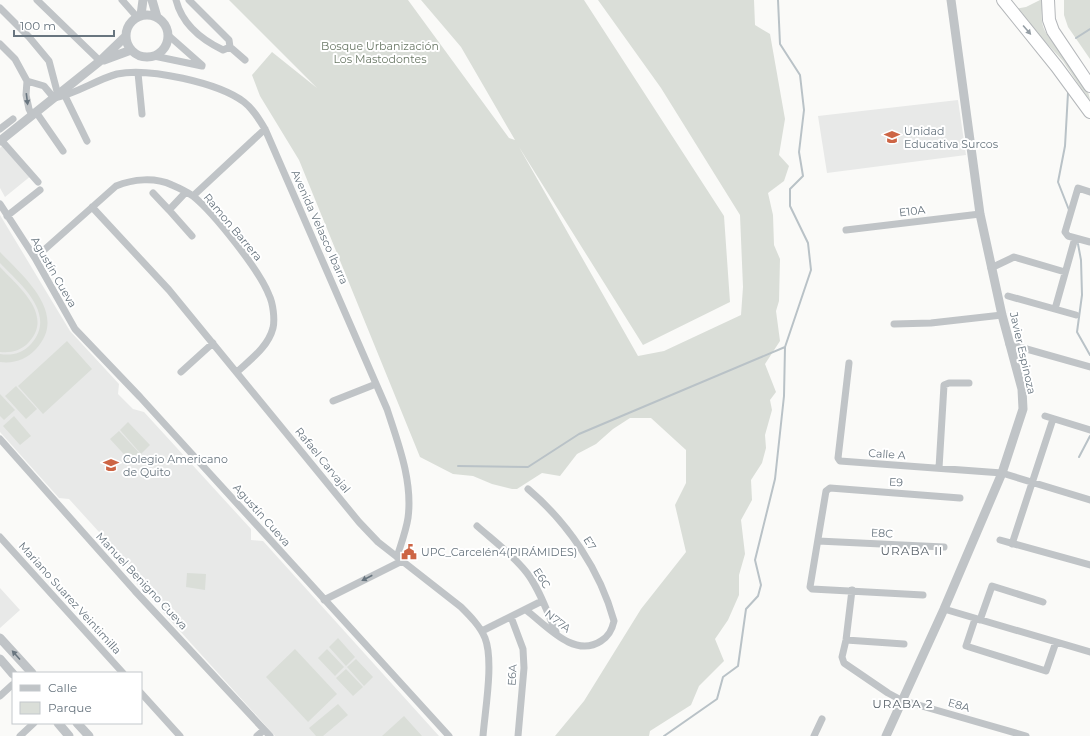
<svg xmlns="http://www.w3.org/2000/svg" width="1090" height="736" viewBox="0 0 1090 736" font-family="Montserrat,sans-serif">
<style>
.built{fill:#e8e9e8}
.green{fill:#daded8}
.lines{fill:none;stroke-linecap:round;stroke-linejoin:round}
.stream{stroke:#b9c2c7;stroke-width:2}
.trunk-casing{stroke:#b4b7ba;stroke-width:14}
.minor{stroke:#c0c4c7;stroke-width:7}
.tertiary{stroke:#c0c4c7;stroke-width:9}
.trunk{stroke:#fff;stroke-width:12}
.oneway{fill:#959ea5}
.oneway2{fill:#68757f}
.labels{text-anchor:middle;stroke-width:4;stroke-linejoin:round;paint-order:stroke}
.park-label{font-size:11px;fill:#6a7866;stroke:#fff}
.poi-label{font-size:11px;fill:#68757f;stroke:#fff;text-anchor:start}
.street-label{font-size:11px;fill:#68757f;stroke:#fff}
.neighbourhood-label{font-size:12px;letter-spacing:1px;fill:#5a636b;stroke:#fff}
</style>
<rect width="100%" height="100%" fill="#fafaf8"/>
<path class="built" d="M 958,100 L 966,155 L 827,173 L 818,116 Z
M 4,144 L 32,175 L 5,197 L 0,188 L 0,148 Z
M 0,215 L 70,331 L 119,384 L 118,394 L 133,409 L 144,412 L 251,529 L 251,540 L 263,541 L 439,736 L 275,736 L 160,609 L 160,598 L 149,586 L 144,586 L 140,588 L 130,576 L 130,566 L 69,499 L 59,498 L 0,432 Z
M 0,588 L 20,610 L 0,628 Z"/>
<path class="green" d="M 229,0 L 408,0 L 509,138 L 515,140 L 461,47 L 421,0 L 584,0 L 724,216 L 730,302 L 643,345 L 519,147 L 638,356 L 664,351 L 741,315 L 743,287 L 740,215 L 661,88 L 598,0 L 754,0 L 755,25 L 770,34 L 785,119 L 779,155 L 789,166 L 784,181 L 768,193 L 773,215 L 774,245 L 780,259 L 779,301 L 776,311 L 780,341 L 765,364 L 776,392 L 770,400 L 772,410 L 765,435 L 766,448 L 762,463 L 751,480 L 752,500 L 741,520 L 745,554 L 739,575 L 739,595 L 728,620 L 715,639 L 724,661 L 699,686 L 691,705 L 650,731 L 649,736 L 555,736 L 584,701 L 641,609 L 686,552 L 675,505 L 686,483 L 686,450 L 651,418 L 630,418 L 613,429 L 596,444 L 577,454 L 560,476 L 542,473 L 517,489 L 512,489 L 492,484 L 473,476 L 453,474 L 420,457 L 299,160 L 260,96 L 252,75 L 272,52 L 317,88 Z
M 1040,0 L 1043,0 C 1042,10 1040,22 1045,31 C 1056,50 1090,79 1090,102 L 1063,61 L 1015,9 L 1026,7 Z
M 1064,0 L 1090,0 L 1090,59 L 1068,27 L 1064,15 Z
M 0,252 C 23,276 69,314 36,349 C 27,359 14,364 0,362 L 0,354 C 12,356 23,353 31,344 C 58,314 19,283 0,263 Z
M 0,267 C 18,286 54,315 29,342 C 21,351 11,353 0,352 Z
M 67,341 L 92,369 L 43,414 L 18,386 Z
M 16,386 L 37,409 L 26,419 L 5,396 Z
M 0,394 L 15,410 L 4,420 L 0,416 Z
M 14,416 L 31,436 L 20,445 L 3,426 Z
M 128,422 L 150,445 L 141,454 L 120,430 Z
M 119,431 L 141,455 L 132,463 L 110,439 Z
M 187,573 L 206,574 L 205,590 L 186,587 Z
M 338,638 L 355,657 L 346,666 L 329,647 Z
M 295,649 L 337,694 L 308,722 L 266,677 Z
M 327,649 L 344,667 L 335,676 L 318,658 Z
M 356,659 L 373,677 L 364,686 L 347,667 Z
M 346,669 L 363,687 L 353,696 L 336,678 Z
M 338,704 L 348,715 L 323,736 L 316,736 L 309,728 Z
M 404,716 L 422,736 L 382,736 Z"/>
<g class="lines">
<path class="stream" d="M 1076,38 L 1090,29
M 1068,93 L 1065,146 L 1058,182 L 1069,210
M 1078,244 L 1081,260 L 1082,295 L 1077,332 L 1090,355
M 1079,457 L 1090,436
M 458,466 L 528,467 L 579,434 L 785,347
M 664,736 L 717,699 L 723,677 L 738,666 L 746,609 L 758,596 L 761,585 L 755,560 L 775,479 L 784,396 L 785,347 L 811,270 L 808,243 L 790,206 L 790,189 L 803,176 L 799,152 L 804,110 L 800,75 L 780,44 L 778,0"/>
<defs>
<path id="trunk" d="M 1003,0 L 1057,67 L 1090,112
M 1048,0 L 1049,20 L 1053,31 L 1090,86"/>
</defs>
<use href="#trunk" class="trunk-casing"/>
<path class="minor" d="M 37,0 L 100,61
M 122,0 L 137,17
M 176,0 C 182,24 202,40 223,50 L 230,47
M 189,0 L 229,40 L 230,47 L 245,60
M 0,8 L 29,37 L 49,61 L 58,95
M 168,35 L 202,65
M 0,44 L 15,59 L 27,81 L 26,95 L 29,109 L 32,115
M 154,56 L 202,66
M 138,73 L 142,114
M 27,81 L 44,86 L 54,98 C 77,94 95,80 117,74 C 148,67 219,83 244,102 C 253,109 259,119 265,129 L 387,409 C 398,443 413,481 408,518 C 406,531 401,544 397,557
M 65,96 L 87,141
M 36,112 L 63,151
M 0,129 L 13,119
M 1,140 L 38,182
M 186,192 L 169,210 L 192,236
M 1090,192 L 1078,188 L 1065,232 L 1068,236 L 1090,242
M 153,193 L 169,210
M 193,196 L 265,129
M 0,204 L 35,258 L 75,329 L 140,397 L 449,736
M 92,207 L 169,290 L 359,522 L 378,542 L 461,607 C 470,616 480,626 485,638 C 494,661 485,710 483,736
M 7,216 L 40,190
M 846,230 L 980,214
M 35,258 L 116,186 C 133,179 155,177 172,185 C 179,188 187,192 193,196 C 214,213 260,271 269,295 C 273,303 275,319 273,328 C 268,347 251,359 237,372
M 991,268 L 1014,257 L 1065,272
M 1008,296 L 1076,315
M 1055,309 L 1075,238
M 894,324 L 931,323 L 1002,315
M 1009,344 L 1090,367
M 849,363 L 838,458 L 840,461 L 1002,473 L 1090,500
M 181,372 L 213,343
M 333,401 L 376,384
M 1045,416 L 1090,430
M 0,439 L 135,591 L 270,736
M 939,468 L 944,385 L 949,383 L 969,383
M 477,526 C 494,541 513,555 527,573 C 540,590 547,612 556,632
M 0,537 L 123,673
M 1000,540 L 1090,565
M 818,541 L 944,547
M 1012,544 L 1053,419
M 852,590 L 846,640 L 842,657 L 844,663 L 888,693 L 901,700 L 1026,736
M 923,595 L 812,589 L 810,587 L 826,491 L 830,488 L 960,498
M 324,600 L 402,561
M 944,609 L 1090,652
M 526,610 C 546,625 574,659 601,641 C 609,636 612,630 614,621 C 600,570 568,523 528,489
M 511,617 L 523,649 L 524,668 L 518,736
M 975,619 L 966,646 L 1046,671 L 1056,642
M 980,620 L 992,586 L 1043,602
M 482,631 L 542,601
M 846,640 L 904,644
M 141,693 L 180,736
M 0,696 L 12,685
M 20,736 L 34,723
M 257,736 L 264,730
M 814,736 L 822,719"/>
<path class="tertiary" d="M 152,0 L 157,17
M126 36a21 21 0 1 1 42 0a21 21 0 1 1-42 0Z
M 141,15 L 143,0
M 104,60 L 131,50
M 0,141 L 100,61 L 126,36
M 0,638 L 32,673
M 0,659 L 13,674
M 58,723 L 69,736
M 77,723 L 89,736
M 886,736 L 944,609 L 1002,473 L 1023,409 L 1022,389 L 1002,315 L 980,214 L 951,0"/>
<use href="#trunk" class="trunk"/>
</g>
<defs><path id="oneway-solid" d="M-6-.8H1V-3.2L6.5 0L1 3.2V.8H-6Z"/></defs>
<use class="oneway" href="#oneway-solid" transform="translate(1027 30) rotate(49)"/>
<g class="oneway2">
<use href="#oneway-solid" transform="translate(27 99) rotate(83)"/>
<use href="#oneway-solid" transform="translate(367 578) rotate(153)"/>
<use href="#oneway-solid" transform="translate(16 655) rotate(-132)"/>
</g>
<defs>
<symbol id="school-bare" viewBox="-9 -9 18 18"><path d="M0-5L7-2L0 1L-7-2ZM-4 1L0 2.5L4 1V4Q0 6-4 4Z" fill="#cd6545" stroke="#fff" stroke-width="2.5" paint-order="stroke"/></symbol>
<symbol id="civic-bare" viewBox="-9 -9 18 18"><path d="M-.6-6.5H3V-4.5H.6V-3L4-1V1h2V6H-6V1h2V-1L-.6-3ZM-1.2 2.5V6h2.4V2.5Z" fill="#cd6545" stroke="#fff" stroke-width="2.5" paint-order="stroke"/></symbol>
</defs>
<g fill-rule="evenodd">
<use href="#school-bare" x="881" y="126" width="22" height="22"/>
<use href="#school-bare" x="100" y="454" width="22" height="22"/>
<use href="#civic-bare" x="398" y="541" width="22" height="22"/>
</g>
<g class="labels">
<g class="park-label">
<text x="380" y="50">Bosque Urbanización<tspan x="380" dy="13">Los Mastodontes</tspan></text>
</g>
<g class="poi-label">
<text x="904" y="135">Unidad<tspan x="904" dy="13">Educativa Surcos</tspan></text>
<text x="123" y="463">Colegio Americano<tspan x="123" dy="13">de Quito</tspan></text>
<text x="421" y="556">UPC_Carcelén4(PIRÁMIDES)</text>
</g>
<g class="street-label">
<text transform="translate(912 211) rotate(-7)" y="4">E10A</text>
<text transform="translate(233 227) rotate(50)" y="4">Ramon Barrera</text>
<text transform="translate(320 227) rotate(66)" y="4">Avenida Velasco Ibarra</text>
<text transform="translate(54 272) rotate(60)" y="4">Agustín Cueva</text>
<text transform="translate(1023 353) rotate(77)" y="4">Javier Espinoza</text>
<text transform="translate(887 454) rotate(4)" y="4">Calle A</text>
<text transform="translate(323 460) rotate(51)" y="4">Rafael Carvajal</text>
<text transform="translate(896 482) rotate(4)" y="4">E9</text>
<text transform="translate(262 515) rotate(48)" y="4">Agustín Cueva</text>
<text transform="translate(882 533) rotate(3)" y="4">E8C</text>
<text transform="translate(590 543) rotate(58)" y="4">E7</text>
<text transform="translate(542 578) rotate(58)" y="4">E6C</text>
<text transform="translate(142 581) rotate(47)" y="4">Manuel Benigno Cueva</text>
<text transform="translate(70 598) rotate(48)" y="4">Mariano Suarez Veintimilla</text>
<text transform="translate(558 621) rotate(38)" y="4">N77A</text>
<text transform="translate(512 675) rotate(-87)" y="4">E6A</text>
<text transform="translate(959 705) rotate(16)" y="4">E8A</text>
</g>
<g class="neighbourhood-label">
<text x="912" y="555">URABA II</text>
<text x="903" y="708">URABA 2</text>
</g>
</g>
<rect x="12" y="672" width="130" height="52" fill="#ffffff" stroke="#c3c8cc"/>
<rect x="20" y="685" width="20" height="6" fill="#c0c4c7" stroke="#c3c8cc"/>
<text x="48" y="692" font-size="12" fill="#68757f">Calle</text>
<rect x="20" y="702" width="20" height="12" fill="#daded8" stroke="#c3c8cc"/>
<text x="48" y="712" font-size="12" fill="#68757f">Parque</text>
<path d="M14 30v6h100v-6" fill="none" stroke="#68757f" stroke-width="2"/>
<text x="20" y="30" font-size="12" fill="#68757f" stroke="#ffffff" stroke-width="3" paint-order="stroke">100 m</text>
</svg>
